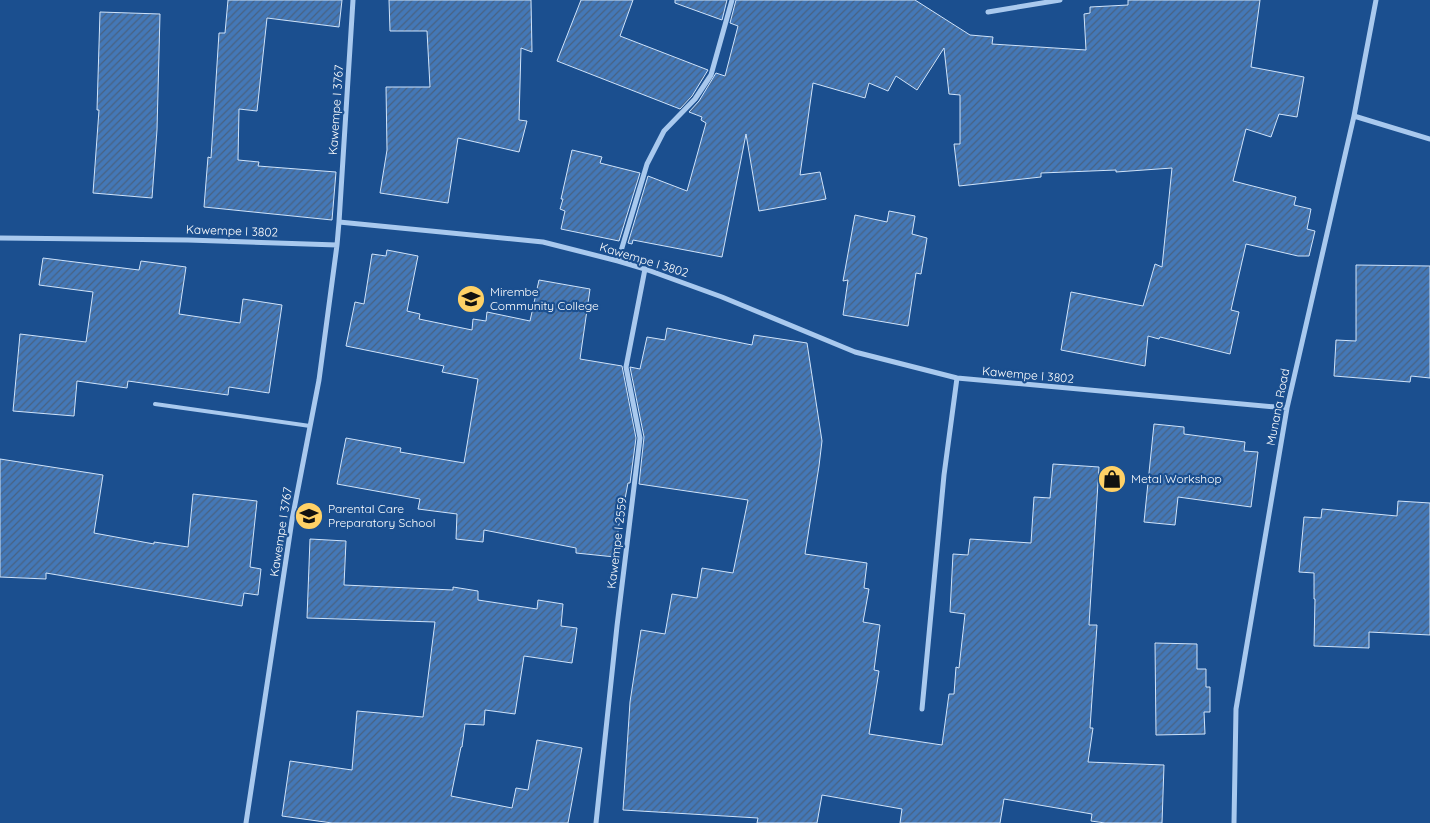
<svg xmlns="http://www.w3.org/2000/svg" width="1430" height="823" viewBox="0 0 1430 823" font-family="Quicksand,sans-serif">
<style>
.building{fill:url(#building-hatch);stroke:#cfe3fa}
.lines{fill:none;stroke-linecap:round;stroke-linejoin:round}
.service{stroke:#a9c9ee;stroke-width:4}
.minor{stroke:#a9c9ee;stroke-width:5}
.labels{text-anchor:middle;stroke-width:4.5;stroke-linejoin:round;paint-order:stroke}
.street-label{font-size:12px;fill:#fff;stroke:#1b4f8f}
.poi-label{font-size:12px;fill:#fff;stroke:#1b4f8f;text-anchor:start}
</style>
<defs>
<pattern id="building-hatch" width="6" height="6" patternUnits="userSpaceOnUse" patternTransform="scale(1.25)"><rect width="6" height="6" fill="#4478b7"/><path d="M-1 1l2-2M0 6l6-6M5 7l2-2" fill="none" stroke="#486282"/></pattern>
</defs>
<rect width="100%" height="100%" fill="#1b4f8f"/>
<path class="building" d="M 228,0 L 342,0 L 339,27 L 267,18 L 257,111 L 239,109 L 238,160 L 259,162 L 258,166 L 336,172 L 332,220 L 204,207 L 208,157 L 211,158 L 219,33 L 225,33 Z
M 389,0 L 531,0 L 532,52 L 521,48 L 519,120 L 527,121 L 519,152 L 458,138 L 448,203 L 380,193 L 387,150 L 386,87 L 430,87 L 427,31 L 390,31 Z
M 581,0 L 633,0 L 620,36 L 708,70 L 692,96 L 680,109 L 557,61 Z
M 675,0 L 727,0 L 722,20 L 675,3 Z
M 736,0 L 915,0 L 970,35 L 993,37 L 992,44 L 1086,50 L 1084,14 L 1090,13 L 1090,7 L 1128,5 L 1128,0 L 1260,0 L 1251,67 L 1304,77 L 1297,117 L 1279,114 L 1271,137 L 1246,129 L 1233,181 L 1296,197 L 1294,205 L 1311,209 L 1307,229 L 1315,231 L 1309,256 L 1298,256 L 1246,244 L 1231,310 L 1239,312 L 1230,354 L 1160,337 L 1159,339 L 1148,336 L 1145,366 L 1061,350 L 1071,292 L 1143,306 L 1155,264 L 1162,267 L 1172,168 L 1116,172 L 1116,170 L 1041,173 L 1041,177 L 959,186 L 954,144 L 960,144 L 960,95 L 949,94 L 944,48 L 917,90 L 896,76 L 888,91 L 869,83 L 865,98 L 813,83 L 800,175 L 820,172 L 826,199 L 759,211 L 746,134 L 722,257 L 633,240 L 632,244 L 628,243 L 648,176 L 687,191 L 706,123 L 701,120 L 702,117 L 689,112 L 699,101 L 716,73 L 725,76 L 738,26 L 730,23 Z
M 100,12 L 160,14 L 157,130 L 152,198 L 93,193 L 99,110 L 97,110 Z
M 572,150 L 602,157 L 600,163 L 640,173 L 619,241 L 561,229 L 565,211 L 560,209 L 563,199 L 561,199 Z
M 889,211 L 915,216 L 912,234 L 927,238 L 921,274 L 916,273 L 908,326 L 843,315 L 848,280 L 843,281 L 855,215 L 887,222 Z
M 387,250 L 418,256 L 407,311 L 420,314 L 419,319 L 472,330 L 473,319 L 486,321 L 487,312 L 530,321 L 539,280 L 590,289 L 580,359 L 622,366 L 636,438 L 630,483 L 628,483 L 625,499 L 622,499 L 615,557 L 576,553 L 576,548 L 484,530 L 483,542 L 456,539 L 457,514 L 418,509 L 420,499 L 337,484 L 346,438 L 401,448 L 400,452 L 464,463 L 478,379 L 442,372 L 444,366 L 346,346 L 355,302 L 364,304 L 372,254 L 386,256 Z
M 43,258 L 139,270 L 141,261 L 186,267 L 179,314 L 240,323 L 243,299 L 282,305 L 269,393 L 229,387 L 228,395 L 128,381 L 127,388 L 77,381 L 74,416 L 13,411 L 20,334 L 86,342 L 93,292 L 39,285 Z
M 1356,265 L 1430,266 L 1430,378 L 1411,376 L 1410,382 L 1334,376 L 1336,340 L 1356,341 Z
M 667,328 L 752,345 L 754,335 L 807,343 L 822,441 L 819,466 L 805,554 L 867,563 L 864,588 L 869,589 L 863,622 L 880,625 L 874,670 L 879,671 L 869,734 L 942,745 L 949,694 L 954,694 L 956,667 L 959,668 L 965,614 L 950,612 L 953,554 L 968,555 L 970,539 L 1031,543 L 1034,497 L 1050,498 L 1053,464 L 1099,467 L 1089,625 L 1097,625 L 1090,728 L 1093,728 L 1088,762 L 1164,765 L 1162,823 L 1105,823 L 1091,821 L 1092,814 L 1004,799 L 1000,823 L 900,823 L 902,809 L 822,795 L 817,823 L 757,823 L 758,818 L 623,810 L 630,702 L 641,630 L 665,634 L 672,594 L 697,598 L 702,568 L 733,573 L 748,500 L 639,484 L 644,437 L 630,367 L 640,369 L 647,337 L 665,340 Z
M 1154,424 L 1184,427 L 1184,434 L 1245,442 L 1244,451 L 1258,452 L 1251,507 L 1178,497 L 1175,525 L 1144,522 Z
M 0,459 L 103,475 L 94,533 L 154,544 L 154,542 L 188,547 L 193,494 L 257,501 L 250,567 L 261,569 L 258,595 L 244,593 L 242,606 L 46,573 L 46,579 L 0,577 Z
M 1398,501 L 1430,503 L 1430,635 L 1369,632 L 1369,648 L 1314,646 L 1315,599 L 1314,599 L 1314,573 L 1299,572 L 1304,517 L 1321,518 L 1322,509 L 1397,516 Z
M 310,539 L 346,541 L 344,585 L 453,590 L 453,587 L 478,591 L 478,600 L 537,609 L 538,600 L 563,604 L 561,626 L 577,628 L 572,663 L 524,656 L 515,714 L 485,710 L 484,725 L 465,724 L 462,747 L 461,747 L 451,796 L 512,808 L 516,788 L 528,790 L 537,740 L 582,748 L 568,823 L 332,823 L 282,816 L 290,761 L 352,770 L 357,711 L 423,717 L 435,622 L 307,618 Z
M 1155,643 L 1197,644 L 1197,669 L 1206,669 L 1206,687 L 1210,687 L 1210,712 L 1204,712 L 1205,734 L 1156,735 Z"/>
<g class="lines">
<path class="service" d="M 155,404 L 310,426"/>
<path class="minor" d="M 988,12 L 1060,0
M 1354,116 L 1430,139
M 339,222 L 353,0
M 0,238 L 188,240 L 337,245 L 339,222 L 543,242 L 618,261 L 645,269 L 722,297 L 855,352 L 957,378 L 1287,408
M 618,261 L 647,164 L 664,131 L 695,99 L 711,75 L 732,0
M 922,709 L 944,475 L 957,378
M 246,823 L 292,520 L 319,380 L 337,245
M 596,823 L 617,626 L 640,438 L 626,367 L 645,269
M 1234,823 L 1236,709 L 1287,408 L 1354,116 L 1376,0"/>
</g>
<defs>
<symbol id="school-disc" viewBox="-11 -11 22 22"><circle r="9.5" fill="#ffd166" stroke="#1b4f8f"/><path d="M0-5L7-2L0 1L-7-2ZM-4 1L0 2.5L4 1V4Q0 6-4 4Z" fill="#111"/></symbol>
<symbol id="shop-disc" viewBox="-11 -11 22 22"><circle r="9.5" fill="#ffd166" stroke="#1b4f8f"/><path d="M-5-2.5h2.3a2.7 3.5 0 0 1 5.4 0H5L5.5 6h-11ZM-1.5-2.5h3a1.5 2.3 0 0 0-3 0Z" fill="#111"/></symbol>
</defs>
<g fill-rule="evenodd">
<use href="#school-disc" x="455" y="283" width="32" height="32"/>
<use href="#shop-disc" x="1096" y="463" width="32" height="32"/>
<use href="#school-disc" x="293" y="500" width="32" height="32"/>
</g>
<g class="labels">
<g class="street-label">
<text transform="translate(336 110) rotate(-86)" y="4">Kawempe I 3767</text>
<text transform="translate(232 231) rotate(2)" y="4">Kawempe I 3802</text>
<text transform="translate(644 260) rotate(17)" y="4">Kawempe I 3802</text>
<text transform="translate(1028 375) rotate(5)" y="4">Kawempe I 3802</text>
<text transform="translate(1278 407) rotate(-79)" y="4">Munana Road</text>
<text transform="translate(281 532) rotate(-81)" y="4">Kawempe I 3767</text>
<text transform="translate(617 543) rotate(-83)" y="4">Kawempe I 2559</text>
</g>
<g class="poi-label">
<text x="490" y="296">Mirembe<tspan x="490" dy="14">Community College</tspan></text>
<text x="1131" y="483">Metal Workshop</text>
<text x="328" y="513">Parental Care<tspan x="328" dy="14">Preparatory School</tspan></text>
</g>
</g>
</svg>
